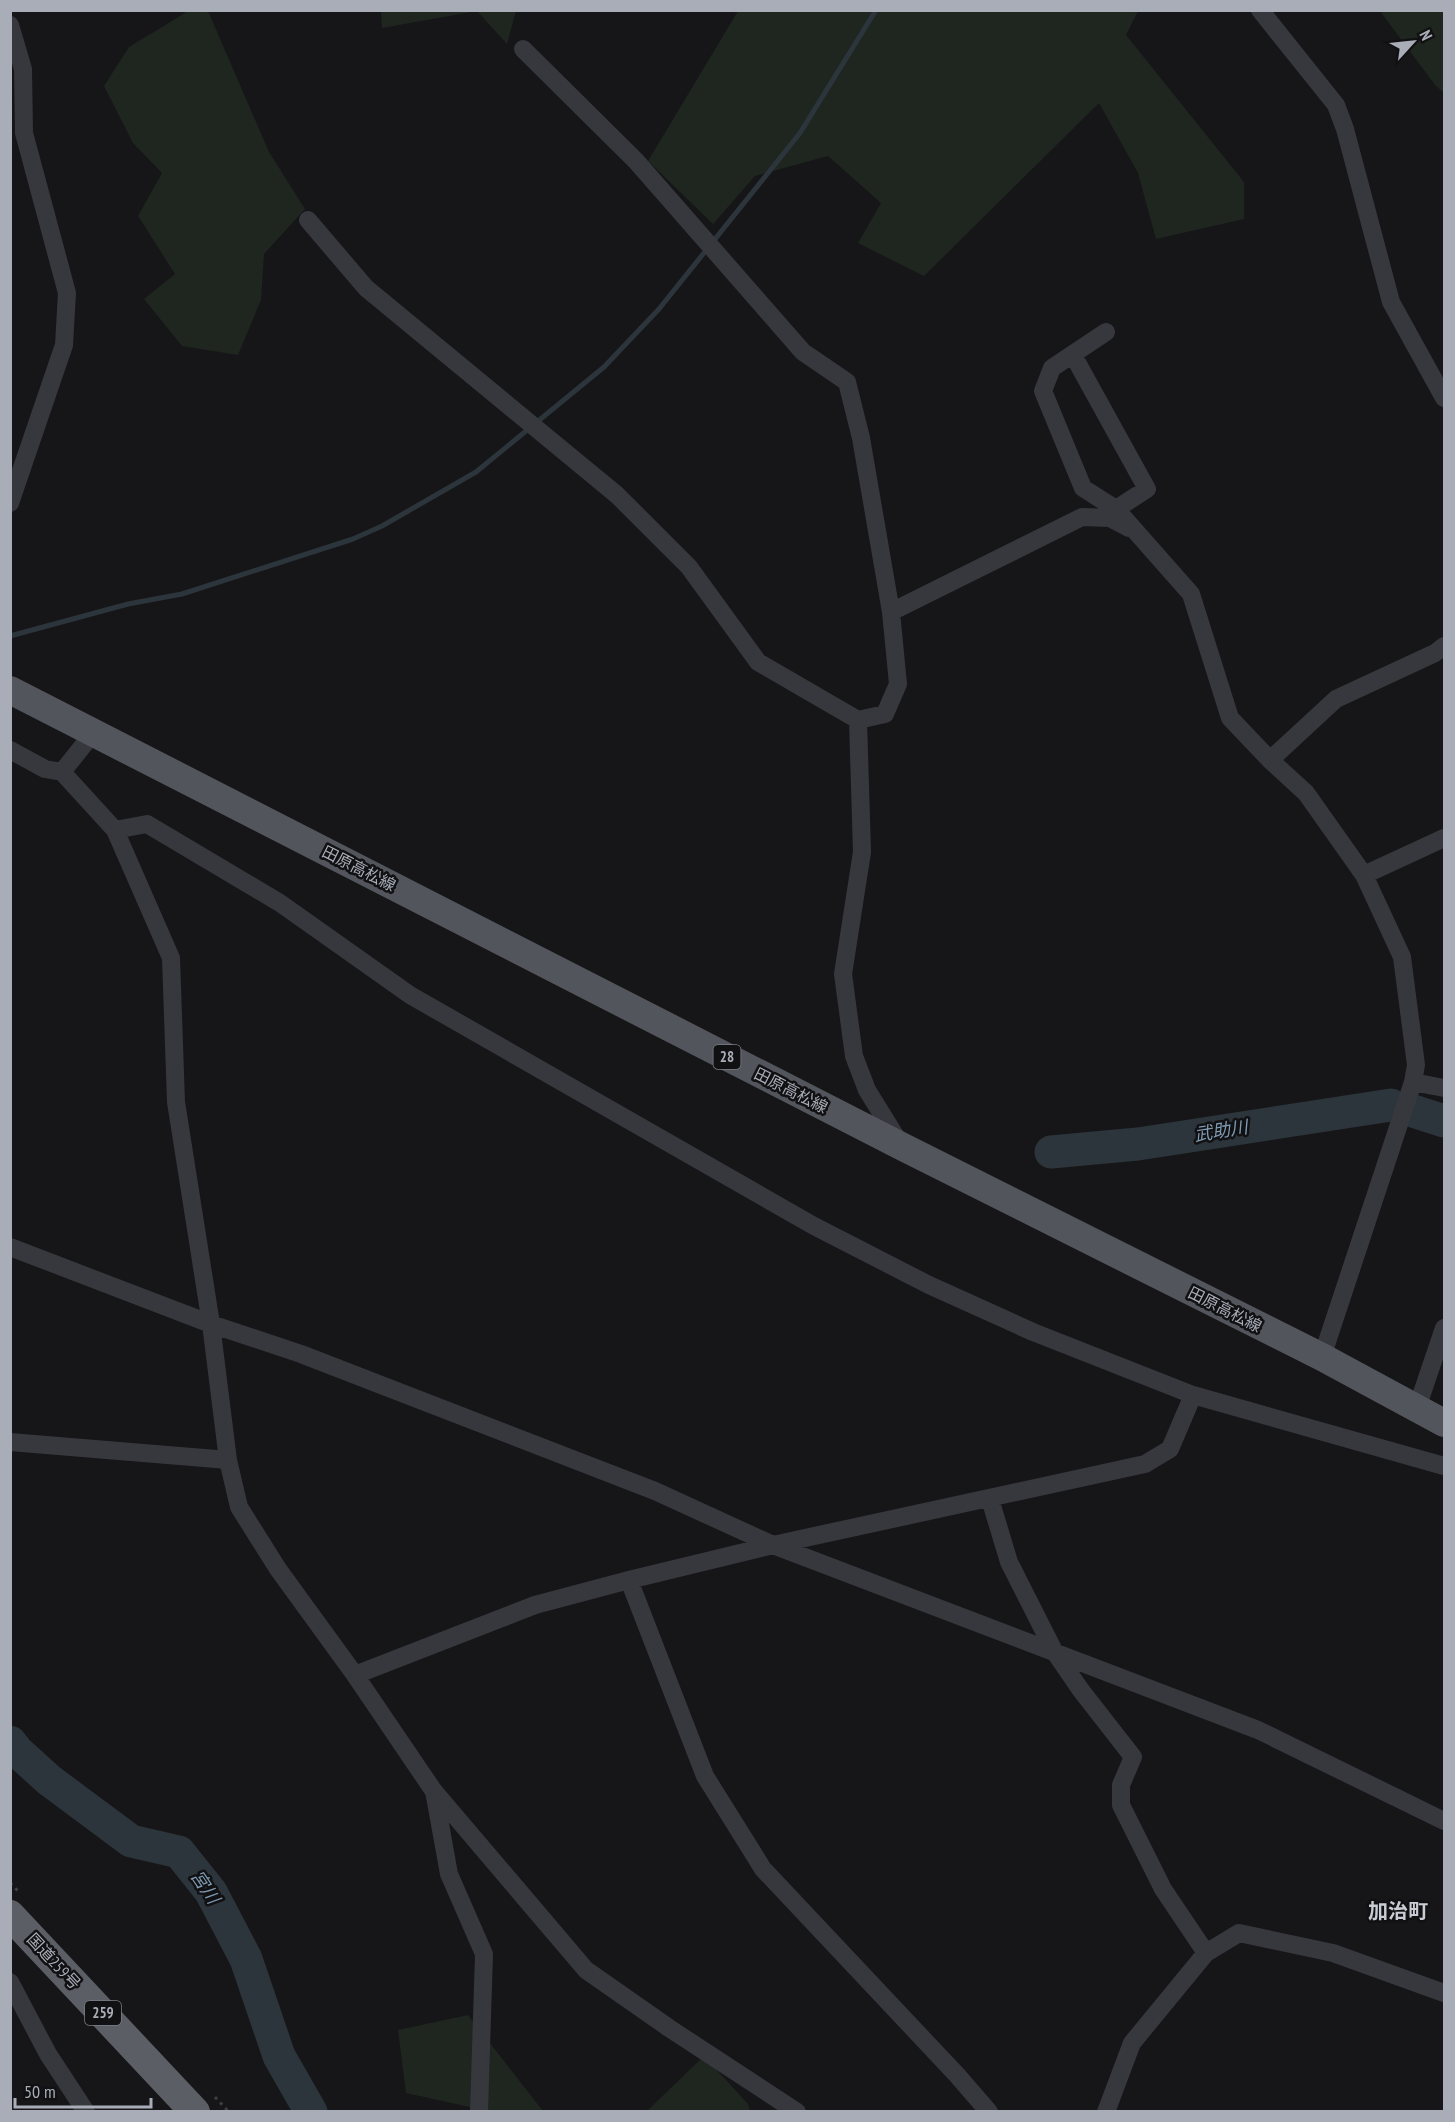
<svg xmlns="http://www.w3.org/2000/svg" width="1455" height="2122" viewBox="0 0 1455 2122" font-family="'PT Sans Narrow','Noto Sans JP',sans-serif">
<style>
.green{fill:#1e261f}
.lines{fill:none;stroke-linecap:round;stroke-linejoin:round}
.stream{stroke:#2c353c;stroke-width:5}
.river{stroke:#2c353c;stroke-width:33}
.path{stroke:#3d3f44;stroke-width:3;stroke-dasharray:3 4.5;stroke-linecap:butt}
.minor{stroke:#37383d;stroke-width:18}
.primary{stroke:#53555c;stroke-width:28}
.trunk{stroke:#5b5e65;stroke-width:30}
.labels{text-anchor:middle;stroke-width:5;stroke-linejoin:round;paint-order:stroke}
.shield{fill:#111113;stroke:#7b7e86;stroke-width:1.5}
.shield-label{font-size:15px;font-weight:bold;fill:#a8adb8}
.street-label{font-size:16px;fill:#a8adb8;stroke:#111113}
.water-label{font-size:18px;font-style:italic;fill:#7f9bb3;stroke:#111113}
.quarter-label{font-size:20px;font-weight:bold;fill:#c9ccd4;stroke:#111113}
</style>
<rect width="100%" height="100%" fill="#161618"/>
<path class="green" d="M 190,10 L 208,11 L 269,152 L 305,209 L 264,254 L 261,300 L 238,355 L 182,346 L 144,299 L 175,274 L 138,216 L 162,173 L 133,143 L 104,86 L 129,47 Z
M 381,10 L 477,10 L 477,11 L 382,28 Z
M 477,11 L 516,11 L 507,44 Z
M 738,11 L 1138,11 L 1126,35 L 1244,182 L 1244,219 L 1156,239 L 1138,173 L 1099,103 L 924,276 L 858,243 L 881,203 L 828,156 L 755,176 L 713,224 L 648,161 Z
M 1380,11 L 1444,11 L 1444,93 L 1435,85 Z
M 468,2015 L 543,2111 L 488,2111 L 406,2093 L 398,2030 Z
M 704,2056 L 748,2104 L 750,2111 L 646,2112 Z"/>
<g class="lines">
<path class="stream" d="M 10,636 L 128,604 L 182,594 L 353,539 L 382,526 L 476,472 L 604,367 L 659,309 L 800,133 L 876,10"/>
<path class="river" d="M 1413,1111 L 1444,1121
M 1051,1152 L 1138,1144 L 1391,1105
M 10,1742 L 17,1751 L 49,1780 L 131,1841 L 179,1852 L 211,1892 L 246,1959 L 279,2056 L 311,2112"/>
<path class="path" d="M 10,1883 L 20,1893
M 215,2097 L 229,2112"/>
<path class="minor" d="M 1260,10 L 1336,105 L 1345,129 L 1391,302 L 1444,398
M 10,25 L 23,69 L 24,133 L 67,293 L 64,345 L 10,503
M 308,220 L 366,288 L 617,495 L 689,567 L 758,662 L 858,720 L 885,714 L 898,684 L 891,612 L 861,438 L 847,382 L 803,352 L 636,161 L 523,49
M 1106,332 L 1052,368 L 1043,391 L 1083,488 L 1116,509 L 1191,594 L 1230,718 L 1270,760 L 1306,793 L 1364,875 L 1402,957 L 1416,1065 L 1413,1082 L 1322,1357
M 1073,355 L 1147,489 L 1116,509
M 891,612 L 1082,517 L 1110,518 L 1129,528
M 858,720 L 862,852 L 843,974 L 854,1056 L 867,1090 L 901,1145
M 94,732 L 62,772 L 115,830 L 171,958 L 176,1102 L 211,1324 L 228,1460 L 239,1507 L 278,1569 L 355,1675 L 433,1790 L 586,1970 L 669,2028 L 797,2112
M 10,750 L 45,769 L 62,772
M 1270,760 L 1336,699 L 1435,653 L 1444,646
M 115,830 L 147,824 L 280,903 L 410,995 L 814,1226 L 929,1285 L 1033,1332 L 1193,1395 L 1444,1466
M 1364,875 L 1444,838
M 1413,1082 L 1444,1088
M 10,1247 L 211,1324 L 301,1354 L 655,1491 L 773,1545 L 1258,1730 L 1444,1821
M 1417,1408 L 1444,1328
M 10,1442 L 228,1460
M 990,1499 L 1009,1562 L 1054,1651 L 1080,1689 L 1133,1757 L 1121,1785 L 1121,1805 L 1163,1889 L 1206,1953
M 629,1580 L 705,1776 L 763,1869 L 957,2075 L 989,2112
M 355,1675 L 535,1605 L 629,1580 L 773,1545 L 1145,1464 L 1170,1449 L 1193,1395
M 434,1791 L 449,1874 L 484,1954 L 479,2112
M 10,1982 L 48,2054 L 86,2112
M 1106,2112 L 1132,2043 L 1206,1953 L 1239,1933 L 1333,1953 L 1444,1993"/>
<path class="primary" d="M 10,690 L 903,1147 L 1322,1357 L 1444,1423"/>
<path class="trunk" d="M 10,1915 L 195,2112"/>
</g>
<g class="labels">
<g class="shield">
<rect x="713.5" y="1045" width="27" height="24" rx="4.5"/>
<rect x="85" y="2001" width="36" height="24" rx="4.5"/>
</g>
<g class="shield-label">
<text x="727" y="1062">28</text>
<text x="103" y="2018">259</text>
</g>
<g class="street-label">
<text transform="translate(359 868) rotate(27)" y="6">田原高松線</text>
<text transform="translate(791 1090) rotate(27)" y="6">田原高松線</text>
<text transform="translate(1225 1309) rotate(27)" y="6">田原高松線</text>
<text transform="translate(54 1961) rotate(47)" y="6">国道259号</text>
</g>
<g class="water-label">
<text transform="translate(1221 1131) rotate(-9)" y="6">武助川</text>
<text transform="translate(205 1887) rotate(56)" y="6">宮川</text>
</g>
<g class="quarter-label">
<text x="1398" y="1918">加治町</text>
</g>
</g>
<rect width="1455" height="2122" fill="none" stroke="#a8adb8" stroke-width="24"/>
<g transform="translate(1413 42) rotate(63)" stroke="#111113" stroke-width="4.5" paint-order="stroke">
<path d="M0-4.5L10 22L0 15L-10 22Z" fill="#a8adb8"/>
<text y="-9" font-size="16" font-weight="bold" text-anchor="middle" fill="#a8adb8">N</text>
</g>
<path d="M15 2098v9h136v-9" fill="none" stroke="#a8adb8" stroke-width="3"/>
<text x="24" y="2098" font-size="18" fill="#a8adb8" stroke="#111113" stroke-width="4.5" paint-order="stroke">50 m</text>
</svg>
